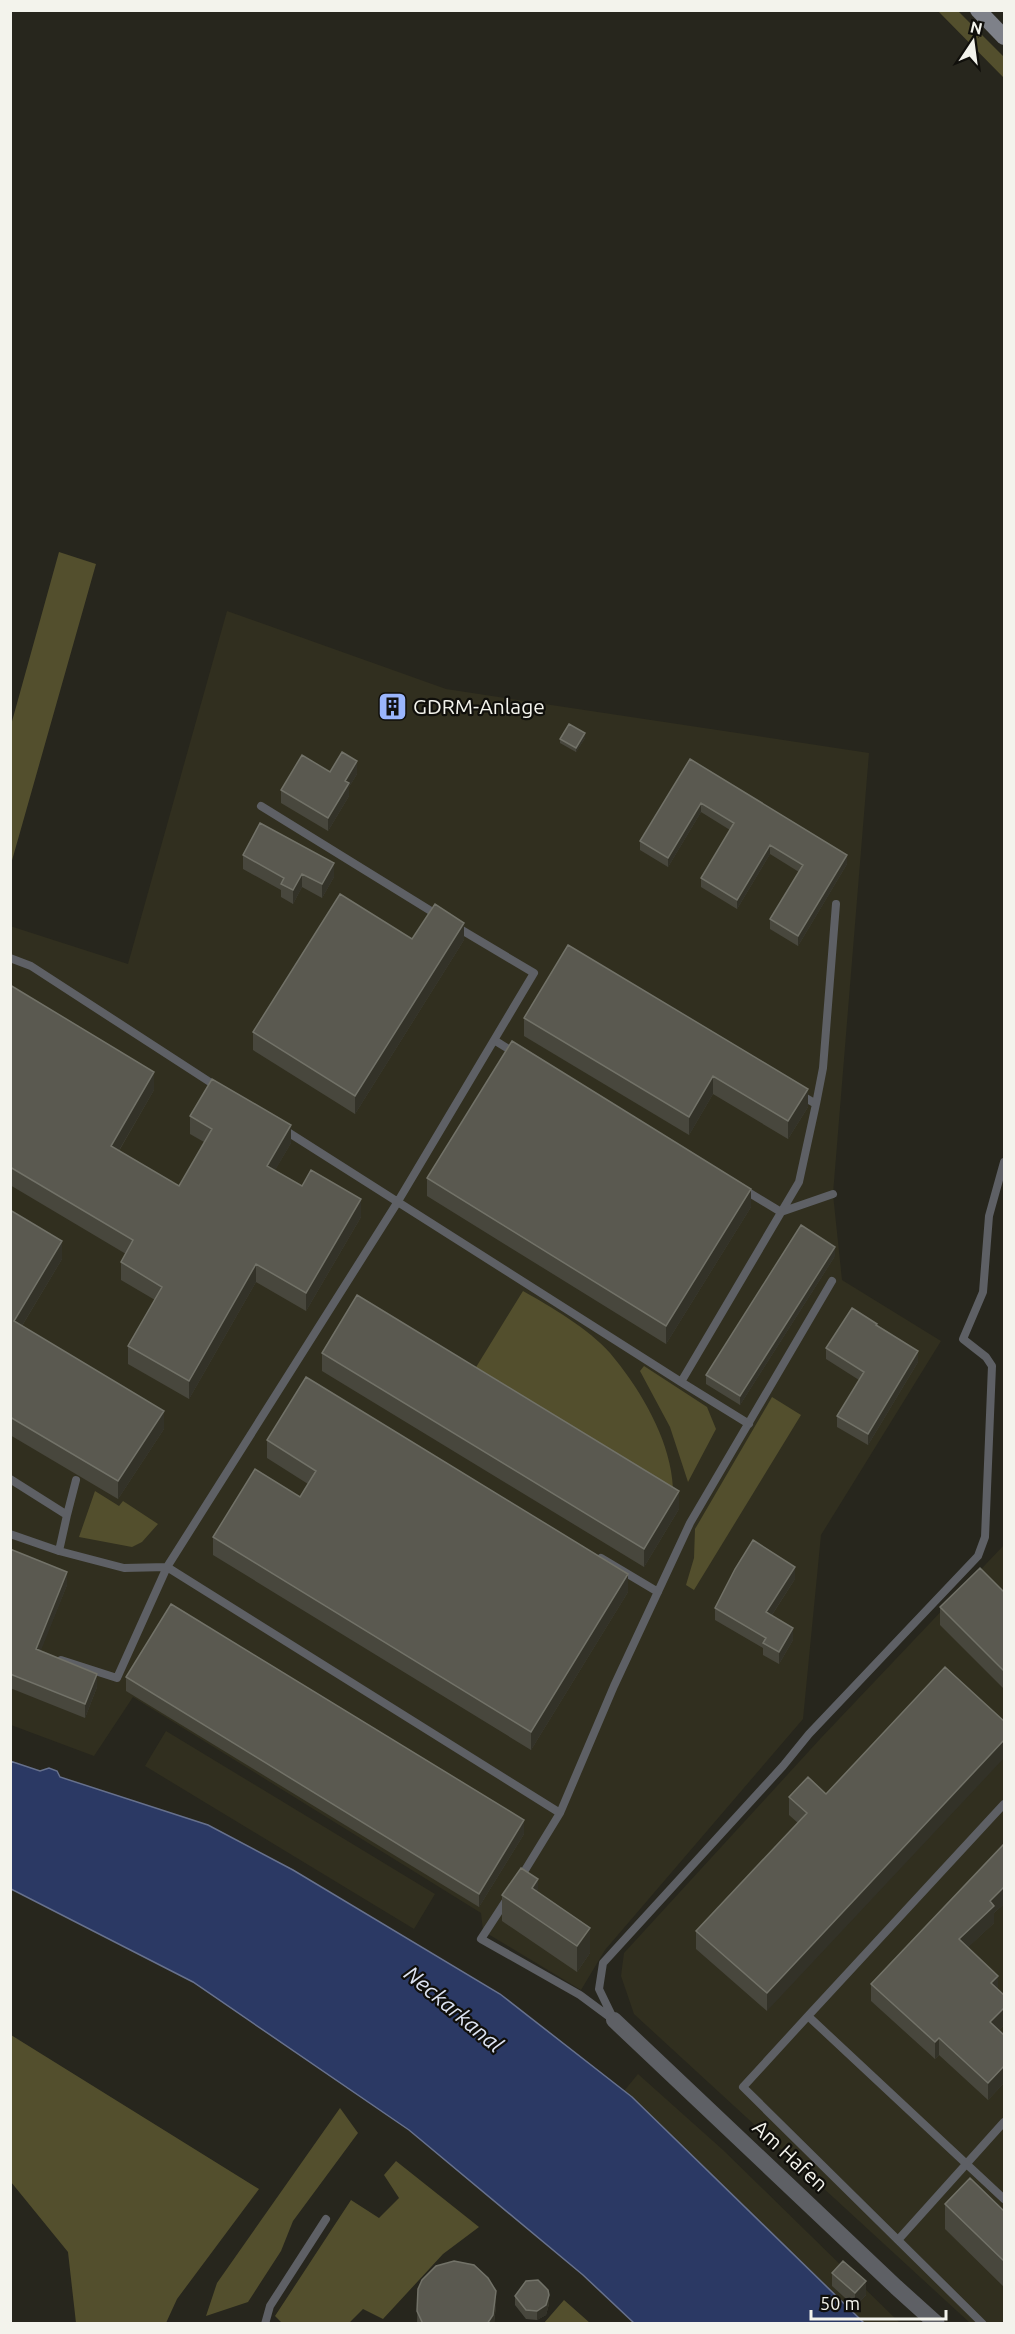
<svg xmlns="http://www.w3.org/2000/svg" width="1015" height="2334" viewBox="0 0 1015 2334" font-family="Ubuntu,sans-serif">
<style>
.built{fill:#312f1f}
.green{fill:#534f2d}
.water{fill:#2b3964;stroke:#67718d;stroke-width:1.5}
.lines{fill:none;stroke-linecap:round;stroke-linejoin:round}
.service{stroke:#5e6065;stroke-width:8}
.minor{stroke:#5e6065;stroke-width:16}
.secondary{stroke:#7e8189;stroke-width:16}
.wall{fill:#48473d}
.shaded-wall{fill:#333228}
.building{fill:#5a5950;stroke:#727268;stroke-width:1.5}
.labels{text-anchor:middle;stroke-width:4.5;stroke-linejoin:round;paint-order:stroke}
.poi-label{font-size:21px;fill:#f3f3ec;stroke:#100f0b;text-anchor:start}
.street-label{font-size:21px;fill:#f3f3ec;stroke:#100f0b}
.water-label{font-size:22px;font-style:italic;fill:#dde3f2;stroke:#100f0b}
</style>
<rect width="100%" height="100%" fill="#27261d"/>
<path class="built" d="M 227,611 L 446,689 L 869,753 L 833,1194 L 842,1280 L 941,1341 L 821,1535 L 803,1719 L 605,1950 L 581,1990 L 483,1931 L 481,1913 L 133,1697 L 94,1756 L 11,1725 L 10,926 L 128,964 Z
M 1004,1545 L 1004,2323 L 970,2323 L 634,2014 L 621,1976 L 624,1953 L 821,1738 Z
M 166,1731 L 435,1894 L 414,1929 L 145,1766 Z
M 638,2074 L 723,2150 L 900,2323 L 864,2323 L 624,2091 Z"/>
<path class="green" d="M 938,11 L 958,11 L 1004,57 L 1004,78 Z
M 59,552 L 96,564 L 11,864 L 11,725 Z
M 523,1291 C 550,1306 589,1329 610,1353 C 637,1385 664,1429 671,1471 C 673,1482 673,1493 674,1504 L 470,1377 Z
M 644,1366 L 707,1407 L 716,1429 L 688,1482 L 670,1427 L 640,1371 Z
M 772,1397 L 801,1415 L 694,1590 L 686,1585 L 694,1558 L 695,1529 Z
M 95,1491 L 119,1506 L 123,1501 L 158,1524 L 142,1542 L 132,1547 L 79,1537 Z
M 11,2035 L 259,2189 L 177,2299 L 166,2323 L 76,2323 L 68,2252 L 11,2182 Z
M 340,2108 L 358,2133 L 293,2221 L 281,2251 L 248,2302 L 206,2316 L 217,2283 Z
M 396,2161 L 479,2227 L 443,2254 L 383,2319 L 363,2309 L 349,2323 L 282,2323 L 275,2316 L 351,2200 L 379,2218 L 399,2198 L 384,2175 Z
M 564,2300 L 590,2323 L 544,2323 Z"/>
<path class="water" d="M 10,1761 L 40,1771 L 49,1768 L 57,1771 L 60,1777 L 208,1825 L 293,1870 L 500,1994 L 632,2097 L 864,2323 L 634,2323 L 583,2275 L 409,2130 L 193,1982 L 11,1889 Z"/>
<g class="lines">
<path class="service" d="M 261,806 L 439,916
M 10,958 L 31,966 L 219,1088
M 494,1040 L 515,1053
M 816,1104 L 823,1068 L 836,904
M 283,1129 L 681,1382 L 749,1424
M 743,1189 L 781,1212
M 781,1212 L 833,1194
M 681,1382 L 799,1182 L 816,1104 L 799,1094
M 10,1479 L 67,1515 L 59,1551
M 67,1515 L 76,1480
M 10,1534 L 59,1551 L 124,1568 L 167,1567 L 560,1813
M 601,1558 L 658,1592
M 61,1660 L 117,1678 L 167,1567 L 397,1203 L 534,973 L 455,926
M 519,1880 L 560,1813 L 614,1686 L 690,1523 L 832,1281
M 509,1896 L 481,1939 L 580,1995 L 611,2018
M 808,2016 L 1004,1804
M 614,2020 L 599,1989 L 603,1963 L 783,1766 L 809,1734 L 978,1556 L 985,1537 L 992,1366 L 986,1357 L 963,1339 L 983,1292 L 989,1216 L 1004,1162
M 898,2240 L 1004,2122
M 265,2324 L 270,2306 L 326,2219
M 983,2324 L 743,2087 L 808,2016 L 1004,2199"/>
<path class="minor" d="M 614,2020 L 896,2287 L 937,2324"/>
<path class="secondary" d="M 978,10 L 1004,37"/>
</g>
<path class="wall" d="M 585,738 L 576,752 L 560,743 L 560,739 Z
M 690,759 L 847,864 L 798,946 L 770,929 L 770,919 L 799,872 L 770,854 L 737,909 L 701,887 L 701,878 L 730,830 L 701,812 L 668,867 L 640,850 L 640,841 Z
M 330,772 L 357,774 L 349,787 L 349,796 L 328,831 L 281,803 L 281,790 Z
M 243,855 L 334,877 L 322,898 L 302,887 L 293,904 L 281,897 L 281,890 L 243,869 Z
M 412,939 L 464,940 L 355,1114 L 253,1050 L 253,1032 Z
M 568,945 L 808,1107 L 788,1139 L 713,1094 L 689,1135 L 524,1036 L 524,1018 Z
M 10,985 L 154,1090 L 119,1151 L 179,1186 L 204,1142 L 190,1134 L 190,1116 L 291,1143 L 275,1170 L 302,1186 L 361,1217 L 306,1311 L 256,1282 L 189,1399 L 128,1364 L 128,1346 L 155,1300 L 121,1280 L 121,1262 L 126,1254 L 10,1185 Z
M 427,1178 L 751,1207 L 666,1344 L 427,1196 Z
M 10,1210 L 62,1259 L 22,1326 L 164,1429 L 118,1499 L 10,1435 Z
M 835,1256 L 740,1405 L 706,1384 L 706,1375 Z
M 877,1326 L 918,1362 L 868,1445 L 837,1427 L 837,1416 L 859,1380 L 826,1359 L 826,1348 Z
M 322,1353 L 679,1509 L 644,1567 L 322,1371 Z
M 267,1440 L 628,1592 L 531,1750 L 213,1555 L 213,1537 L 300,1497 L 308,1484 L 267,1458 Z
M 10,1549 L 67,1585 L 40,1651 L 97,1687 L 85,1718 L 10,1688 Z
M 795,1579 L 772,1615 L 793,1640 L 779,1664 L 763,1655 L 763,1648 L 715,1620 L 715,1608 Z
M 1005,1593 L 1005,1690 L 940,1625 L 940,1607 Z
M 126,1677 L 524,1834 L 479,1907 L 126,1691 Z
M 826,1794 L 767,2011 L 696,1949 L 696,1931 L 798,1823 L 789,1815 L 789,1797 Z
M 1005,1843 L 1005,1903 L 994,1913 L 994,1923 L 968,1947 L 998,1990 L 1005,1996 L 1005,2024 L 999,2030 L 1005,2036 L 1005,2082 L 988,2100 L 939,2055 L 935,2059 L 871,2001 L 871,1984 Z
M 538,1892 L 590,1953 L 577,1972 L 502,1921 L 502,1895 Z
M 945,2204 L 1005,2212 L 1005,2288 L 945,2229 Z
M 832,2273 L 866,2295 L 855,2307 L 832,2286 Z
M 418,2289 L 496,2305 L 494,2324 L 417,2324 Z
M 515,2296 L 549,2304 L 546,2315 L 537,2320 L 526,2319 L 515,2305 Z"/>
<path class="shaded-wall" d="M 585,733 L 585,738 L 576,752 L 576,748 Z
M 357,761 L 357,774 L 349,787 L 349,796 L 328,831 L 328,818 L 345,781 Z
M 701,803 L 701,812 L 668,867 L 668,858 Z
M 770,845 L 770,854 L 737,909 L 737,900 Z
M 847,855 L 847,864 L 798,946 L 798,936 Z
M 334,863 L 334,877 L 322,898 L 322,884 Z
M 302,874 L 302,887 L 293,904 L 293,890 Z
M 464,923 L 464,940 L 355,1114 L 355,1096 Z
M 154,1072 L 154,1090 L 111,1164 L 111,1146 Z
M 713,1076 L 713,1094 L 689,1135 L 689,1117 Z
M 808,1089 L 808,1107 L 788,1139 L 788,1121 Z
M 291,1125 L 291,1143 L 267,1184 L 267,1166 Z
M 751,1189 L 751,1207 L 666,1344 L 666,1326 Z
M 361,1199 L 361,1217 L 306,1311 L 306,1293 Z
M 62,1241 L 62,1259 L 14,1339 L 14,1321 Z
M 835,1247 L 835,1256 L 740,1405 L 740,1396 Z
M 256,1264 L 256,1282 L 189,1399 L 189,1381 Z
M 918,1351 L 918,1362 L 868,1445 L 868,1434 Z
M 164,1411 L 164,1429 L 118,1499 L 118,1481 Z
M 679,1491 L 679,1509 L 644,1567 L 644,1549 Z
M 795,1567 L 795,1579 L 766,1624 L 766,1612 Z
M 67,1572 L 67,1585 L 36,1663 L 36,1649 Z
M 628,1574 L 628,1592 L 531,1750 L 531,1732 Z
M 793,1628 L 793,1640 L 779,1664 L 779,1652 Z
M 97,1674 L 97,1687 L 85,1718 L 85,1704 Z
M 1005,1739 L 1005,1757 L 767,2011 L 767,1993 Z
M 524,1820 L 524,1834 L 479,1907 L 479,1894 Z
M 538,1879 L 538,1905 L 532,1888 Z
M 1005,1886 L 1005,1903 L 994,1913 L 994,1923 L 959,1956 L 959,1939 L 990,1901 Z
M 590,1928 L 590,1953 L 577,1972 L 577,1946 Z
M 998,1976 L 998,1993 L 991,1983 Z
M 1005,2007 L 1005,2024 L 990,2039 L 990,2022 Z
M 939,2038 L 939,2055 L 935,2059 L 935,2042 Z
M 1005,2065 L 1005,2082 L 988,2100 L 988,2083 Z
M 866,2281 L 866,2295 L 855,2307 L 855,2293 Z
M 496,2291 L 496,2305 L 494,2324 L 487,2324 Z
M 549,2295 L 549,2304 L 546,2315 L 537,2320 L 537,2311 Z"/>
<path class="building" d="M 569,724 L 585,733 L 576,748 L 560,739 Z
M 342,752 L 357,761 L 345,781 L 349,783 L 328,818 L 281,790 L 302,755 L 330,772 Z
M 690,759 L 847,855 L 798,936 L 770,919 L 803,865 L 770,845 L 737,900 L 701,878 L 734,823 L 701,803 L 668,858 L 640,841 Z
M 260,823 L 334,863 L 322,884 L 302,874 L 293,890 L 281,884 L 284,878 L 243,855 Z
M 340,894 L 412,939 L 435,904 L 464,923 L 355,1096 L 253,1032 Z
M 568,945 L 808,1089 L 788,1121 L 713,1076 L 689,1117 L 524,1018 Z
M 10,985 L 154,1072 L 111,1146 L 179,1186 L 212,1129 L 190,1116 L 212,1079 L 291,1125 L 267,1166 L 302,1186 L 311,1170 L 361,1199 L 306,1293 L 256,1264 L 189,1381 L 128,1346 L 162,1287 L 121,1262 L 133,1240 L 10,1167 Z
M 512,1041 L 751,1189 L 666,1326 L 427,1178 Z
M 10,1210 L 62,1241 L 14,1321 L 164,1411 L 118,1481 L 10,1417 Z
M 801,1225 L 835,1247 L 740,1396 L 706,1375 Z
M 357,1295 L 679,1491 L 644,1549 L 322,1353 Z
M 852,1308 L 877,1324 L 876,1325 L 918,1351 L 868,1434 L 837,1416 L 864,1372 L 826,1348 Z
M 306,1377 L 628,1574 L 531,1732 L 213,1537 L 255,1469 L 300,1497 L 316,1471 L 267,1440 Z
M 753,1540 L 795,1567 L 766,1612 L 793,1628 L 779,1652 L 763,1643 L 766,1638 L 715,1608 L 735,1569 Z
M 10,1549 L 67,1572 L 36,1649 L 97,1674 L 85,1704 L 10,1674 Z
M 980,1568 L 1005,1593 L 1005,1672 L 940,1607 Z
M 171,1604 L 524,1820 L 479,1894 L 126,1677 Z
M 945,1667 L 1005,1722 L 1005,1739 L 767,1993 L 696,1931 L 807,1813 L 789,1797 L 808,1777 L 826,1794 Z
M 1005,1843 L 1005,1886 L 990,1901 L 994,1906 L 959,1939 L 998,1976 L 991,1983 L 1005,1996 L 1005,2007 L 990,2022 L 1005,2036 L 1005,2065 L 988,2083 L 939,2038 L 935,2042 L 871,1984 Z
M 521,1868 L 538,1879 L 532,1888 L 590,1928 L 577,1946 L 502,1895 Z
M 970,2178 L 1005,2212 L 1005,2262 L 945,2204 Z
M 454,2261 L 474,2265 L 488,2278 L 496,2291 L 493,2315 L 487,2324 L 423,2324 L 417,2311 L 418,2289 L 422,2280 L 436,2266 Z
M 843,2261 L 866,2281 L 855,2293 L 832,2273 Z
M 538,2280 L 548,2290 L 549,2295 L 546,2305 L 537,2311 L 526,2310 L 515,2296 L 526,2281 Z"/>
<defs>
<symbol id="building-square" viewBox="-11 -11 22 22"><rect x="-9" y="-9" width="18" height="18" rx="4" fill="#9ab5fd" stroke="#100f0b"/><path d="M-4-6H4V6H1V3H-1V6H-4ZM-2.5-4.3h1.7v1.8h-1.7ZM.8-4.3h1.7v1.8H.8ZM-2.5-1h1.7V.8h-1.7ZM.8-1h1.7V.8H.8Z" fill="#111"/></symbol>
</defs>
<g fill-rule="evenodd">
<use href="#building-square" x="376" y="690" width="33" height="33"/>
</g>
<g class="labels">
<g class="poi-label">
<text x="413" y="714">GDRM-Anlage</text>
</g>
<g class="street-label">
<text transform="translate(790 2156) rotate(43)" y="7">Am Hafen</text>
</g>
<g class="water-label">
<text transform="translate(454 2009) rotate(40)" y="8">Neckarkanal</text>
</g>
</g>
<rect width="1015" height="2334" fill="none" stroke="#f3f3ec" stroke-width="24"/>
<g transform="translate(973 42) rotate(13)" stroke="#100f0b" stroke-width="4.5" paint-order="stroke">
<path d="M0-4.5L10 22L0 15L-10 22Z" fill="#f3f3ec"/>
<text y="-9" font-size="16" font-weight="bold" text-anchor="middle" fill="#f3f3ec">N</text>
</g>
<path d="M811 2310v9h135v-9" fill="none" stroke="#f3f3ec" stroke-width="3"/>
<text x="820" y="2310" font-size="18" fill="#f3f3ec" stroke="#100f0b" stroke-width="4.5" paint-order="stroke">50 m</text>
</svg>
